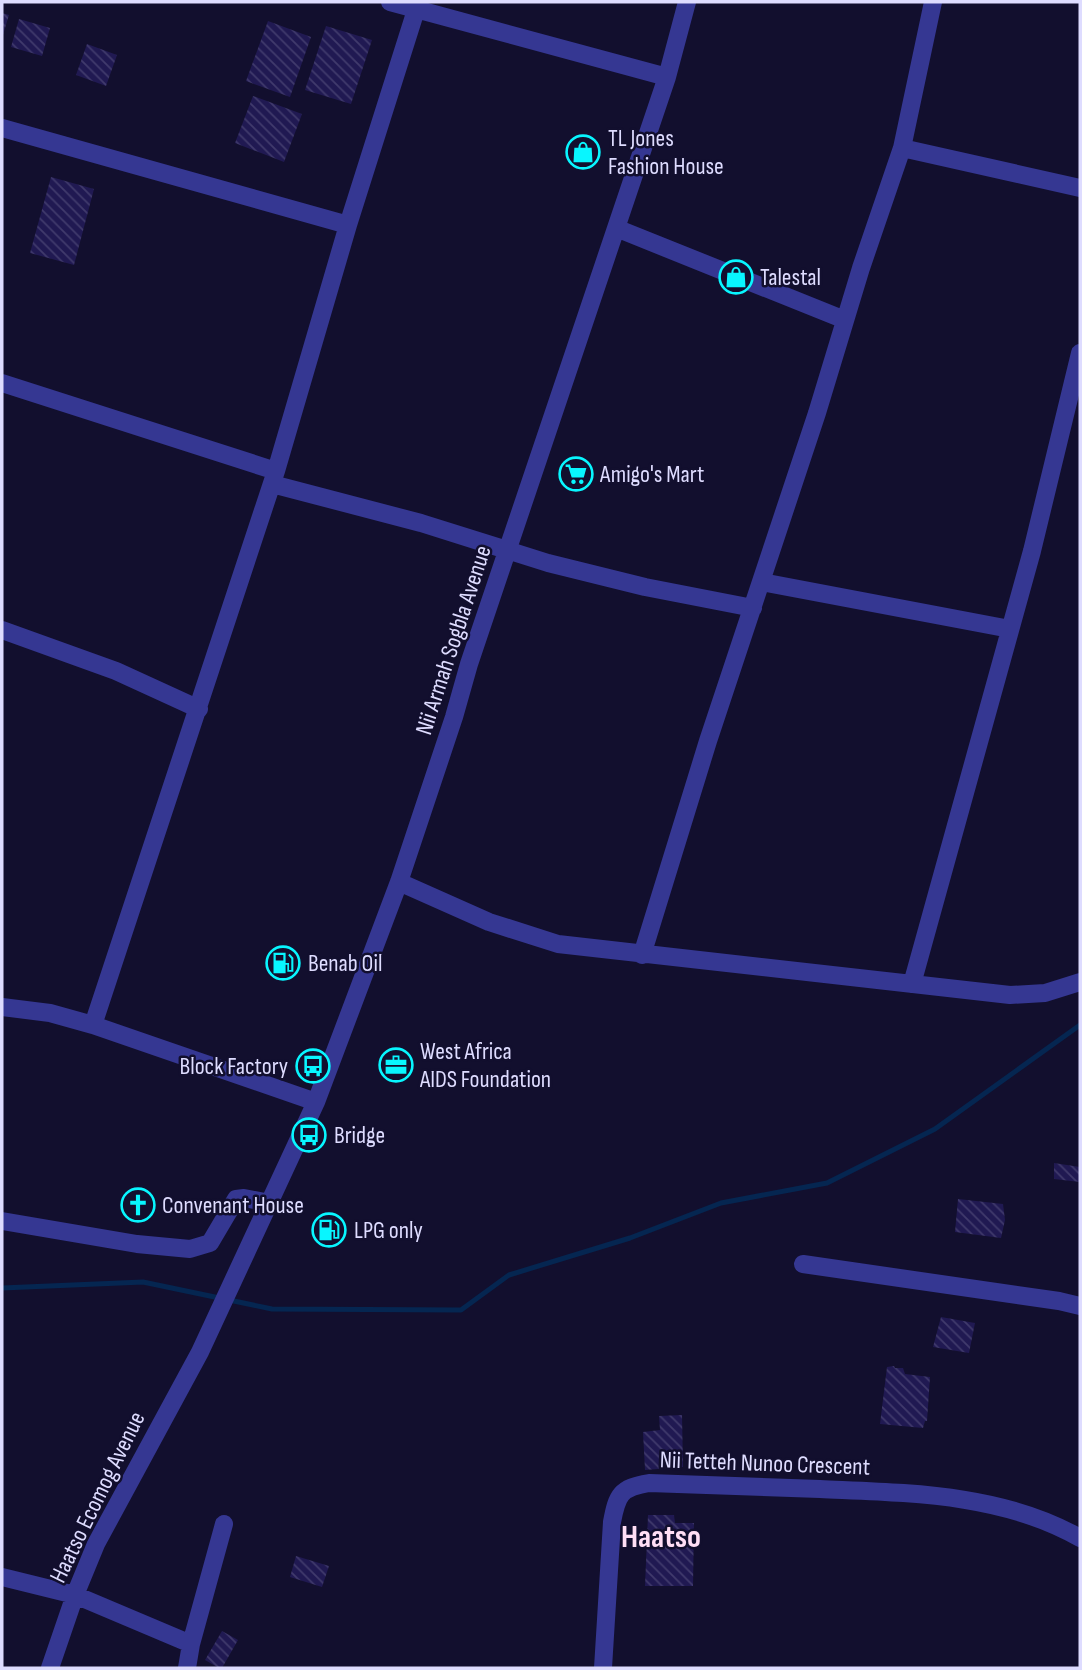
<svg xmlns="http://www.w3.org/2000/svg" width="1082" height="1670" viewBox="0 0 1082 1670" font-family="'Sofia Sans Condensed',sans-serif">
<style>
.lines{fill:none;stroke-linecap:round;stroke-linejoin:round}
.stream{stroke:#052651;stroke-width:5}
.building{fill:url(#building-back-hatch)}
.minor{stroke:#353792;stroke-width:18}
.labels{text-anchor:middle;stroke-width:5;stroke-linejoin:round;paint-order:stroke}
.poi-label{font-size:24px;fill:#dedcff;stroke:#120f2e;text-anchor:start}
.street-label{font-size:24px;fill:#dedcff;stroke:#120f2e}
.district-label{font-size:32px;font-weight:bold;fill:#ffdef5;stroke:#120f2e}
</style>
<defs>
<pattern id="building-back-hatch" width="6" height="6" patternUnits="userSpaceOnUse" patternTransform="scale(1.75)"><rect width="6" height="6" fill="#201952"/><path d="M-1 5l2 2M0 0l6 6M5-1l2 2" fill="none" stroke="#403a6c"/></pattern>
</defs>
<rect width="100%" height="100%" fill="#120f2e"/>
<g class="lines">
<path class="stream" d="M 2,1288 L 143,1282 L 272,1309 L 461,1310 L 509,1275 L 630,1238 L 721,1203 L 827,1183 L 935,1129 L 1080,1025"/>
</g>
<path class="building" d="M 2,13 L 9,15 L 2,38 Z
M 19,19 L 50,28 L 42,56 L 11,47 Z
M 268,21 L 311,37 L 290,97 L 246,81 Z
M 326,26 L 372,40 L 351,104 L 305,90 Z
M 87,44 L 117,55 L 106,86 L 76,75 Z
M 253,96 L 302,114 L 284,162 L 235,143 Z
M 51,177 L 94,189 L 74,265 L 30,253 Z
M 1054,1163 L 1080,1167 L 1080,1182 L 1054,1179 Z
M 958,1199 L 1003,1204 L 1005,1220 L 1001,1238 L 955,1232 Z
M 941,1317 L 975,1323 L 969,1353 L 933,1347 Z
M 894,1366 L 895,1368 L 903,1368 L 905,1374 L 930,1377 L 927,1421 L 925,1421 L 923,1428 L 880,1424 L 887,1367 Z
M 682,1415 L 683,1467 L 645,1470 L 643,1432 L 660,1430 L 659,1416 Z
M 648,1515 L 674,1515 L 675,1523 L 694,1523 L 693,1586 L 645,1586 Z
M 296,1556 L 329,1566 L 322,1587 L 290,1577 Z
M 222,1631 L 238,1640 L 222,1668 L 219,1668 L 205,1660 Z"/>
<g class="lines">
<path class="minor" d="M 390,2 L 667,77
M 2,128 L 348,225
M 902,148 L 1080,188
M 616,228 L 845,320
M 2,383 L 276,471
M 272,484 L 421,523 L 548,563 L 645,587 L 753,608
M 762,582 L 1010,629
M 2,630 L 116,671 L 199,709
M 399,882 L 489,922 L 558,944 L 1010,995 L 1045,993 L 1080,982
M 642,955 L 708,741 L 817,413 L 861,268 L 902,148 L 933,2
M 912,984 L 1032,551 L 1080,353
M 2,1007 L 50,1013 L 93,1025 L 316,1102
M 93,1025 L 276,471 L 348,225 L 416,10
M 2,1221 L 137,1244 L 190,1249 L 210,1243 L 236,1199 L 244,1198 L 270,1203
M 803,1264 L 1059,1301 L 1080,1306
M 2,1577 L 75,1595 L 191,1644
M 50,1668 L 75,1595 L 96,1544 L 200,1352 L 316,1102 L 399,882 L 454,717 L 469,664 L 667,77 L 687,2
M 187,1668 L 191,1644 L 224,1524
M 603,1668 L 612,1522 C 617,1495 620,1488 649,1483 C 706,1485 763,1487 820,1489 C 908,1493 1001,1493 1080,1538"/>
</g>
<defs>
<symbol id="shop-ring" viewBox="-11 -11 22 22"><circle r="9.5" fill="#120f2e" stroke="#08f6ff" stroke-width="1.5"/><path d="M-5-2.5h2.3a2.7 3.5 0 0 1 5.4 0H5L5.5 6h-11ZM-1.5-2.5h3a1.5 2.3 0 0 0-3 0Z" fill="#08f6ff"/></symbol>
<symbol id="supermarket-ring" viewBox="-11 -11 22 22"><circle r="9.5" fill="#120f2e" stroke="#08f6ff" stroke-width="1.5"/><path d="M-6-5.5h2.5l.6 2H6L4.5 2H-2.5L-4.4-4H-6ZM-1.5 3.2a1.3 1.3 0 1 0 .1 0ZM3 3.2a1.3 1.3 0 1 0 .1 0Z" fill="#08f6ff"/></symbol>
<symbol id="fuel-ring" viewBox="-11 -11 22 22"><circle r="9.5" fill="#120f2e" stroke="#08f6ff" stroke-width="1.5"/><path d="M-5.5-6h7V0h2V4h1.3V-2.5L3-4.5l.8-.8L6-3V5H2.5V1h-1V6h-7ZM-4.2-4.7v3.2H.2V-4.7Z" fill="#08f6ff"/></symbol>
<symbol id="office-ring" viewBox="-11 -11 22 22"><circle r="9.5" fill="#120f2e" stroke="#08f6ff" stroke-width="1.5"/><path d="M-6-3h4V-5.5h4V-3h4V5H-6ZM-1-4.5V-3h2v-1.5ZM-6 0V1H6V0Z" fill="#08f6ff"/></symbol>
<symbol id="bus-ring" viewBox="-11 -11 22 22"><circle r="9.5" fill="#120f2e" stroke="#08f6ff" stroke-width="1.5"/><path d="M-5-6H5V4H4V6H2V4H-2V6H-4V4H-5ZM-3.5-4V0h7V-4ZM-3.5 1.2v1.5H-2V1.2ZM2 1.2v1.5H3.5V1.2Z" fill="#08f6ff"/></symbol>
<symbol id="church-ring" viewBox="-11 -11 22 22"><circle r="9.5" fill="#120f2e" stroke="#08f6ff" stroke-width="1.5"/><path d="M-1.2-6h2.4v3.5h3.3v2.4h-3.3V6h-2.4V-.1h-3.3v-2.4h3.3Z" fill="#08f6ff"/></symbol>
</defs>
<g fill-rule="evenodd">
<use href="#shop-ring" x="564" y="133" width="38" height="38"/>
<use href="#shop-ring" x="717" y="258" width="38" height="38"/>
<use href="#supermarket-ring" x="557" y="455" width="38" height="38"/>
<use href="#fuel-ring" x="264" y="944" width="38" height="38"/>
<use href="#office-ring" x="377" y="1046" width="38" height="38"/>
<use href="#bus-ring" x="294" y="1047" width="38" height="38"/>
<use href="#bus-ring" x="290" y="1116" width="38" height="38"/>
<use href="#church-ring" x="119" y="1186" width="38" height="38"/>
<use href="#fuel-ring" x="310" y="1211" width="38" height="38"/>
</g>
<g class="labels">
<g class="poi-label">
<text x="608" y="146">TL Jones<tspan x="608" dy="28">Fashion House</tspan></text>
<text x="760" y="285">Talestal</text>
<text x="600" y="482">Amigo's Mart</text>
<text x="308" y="971">Benab Oil</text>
<text x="420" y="1059">West Africa<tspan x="420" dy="28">AIDS Foundation</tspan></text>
<text x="288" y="1074" text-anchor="end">Block Factory</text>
<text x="334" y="1143">Bridge</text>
<text x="162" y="1213">Convenant House</text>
<text x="354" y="1238">LPG only</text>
</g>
<g class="street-label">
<text transform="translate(453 640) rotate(-72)" y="8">Nii Armah Sogbla Avenue</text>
<text transform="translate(765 1463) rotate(2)" y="8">Nii Tetteh Nunoo Crescent</text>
<text transform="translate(97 1497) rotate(-64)" y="8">Haatso Ecomog Avenue</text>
</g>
<g class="district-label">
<text x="661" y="1547">Haatso</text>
</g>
</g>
<rect width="1082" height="1670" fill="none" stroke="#dedcff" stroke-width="7"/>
</svg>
